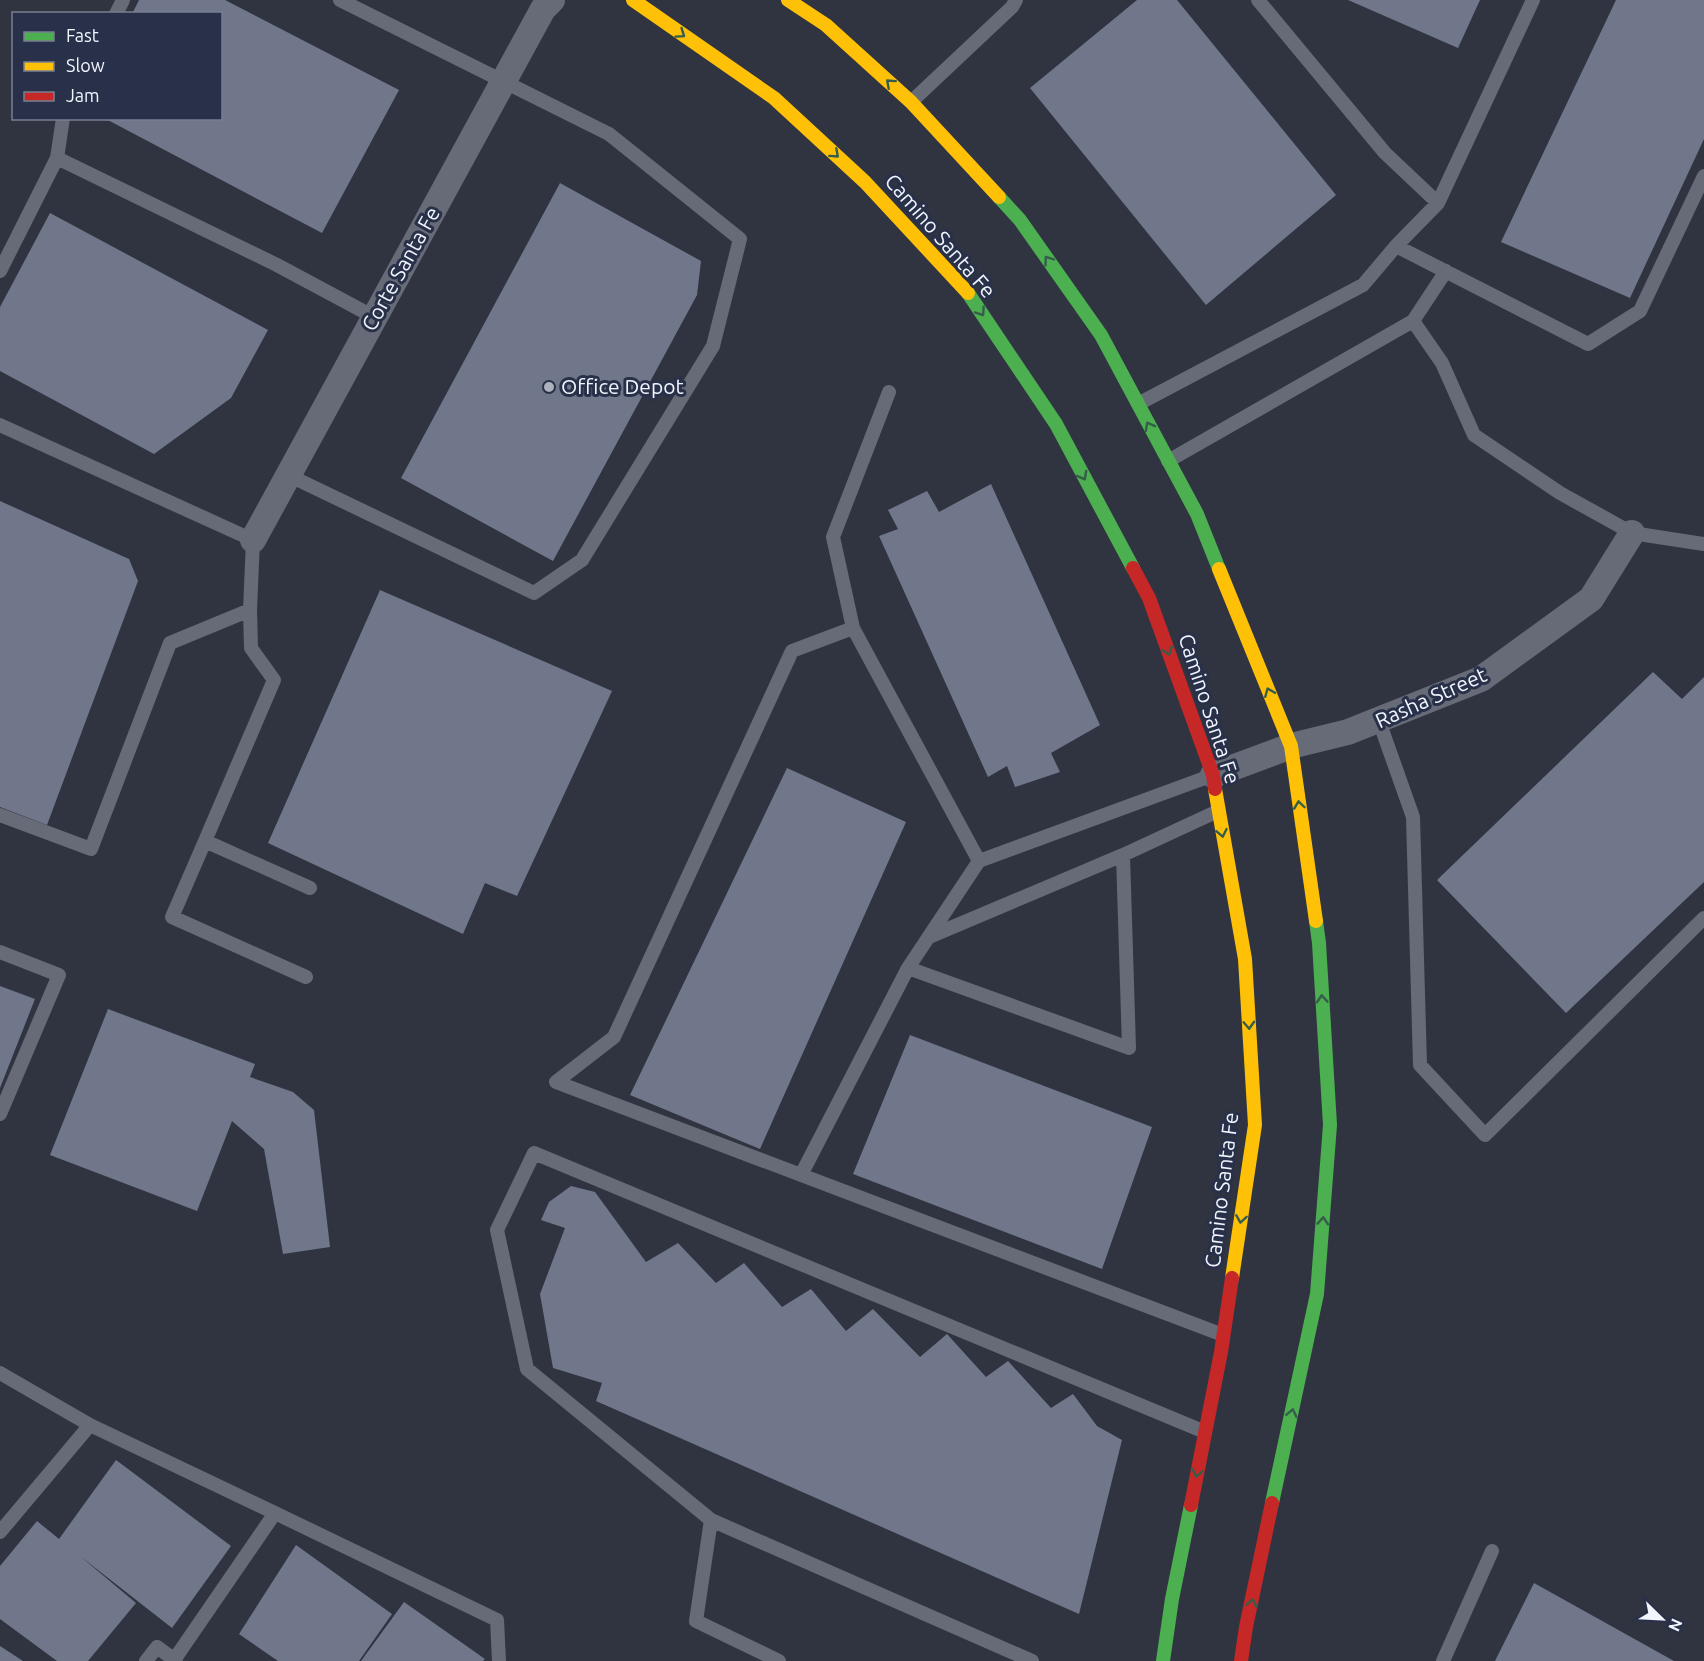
<svg xmlns="http://www.w3.org/2000/svg" width="1704" height="1661" viewBox="0 0 1704 1661" font-family="Ubuntu,sans-serif">
<style>
.building{fill:#70778a}
.lines{fill:none;stroke-linecap:round;stroke-linejoin:round}
.lane{stroke:#676b77;stroke-width:14}
.street{stroke:#676b77;stroke-width:26}
.fast{stroke:#4caf50;stroke-width:14}
.slow{stroke:#ffc107;stroke-width:14}
.jam{stroke:#c62828;stroke-width:14}
.oneway{stroke:#355d4b}
.poi-dot{fill:#adb1bc;stroke:#283149;stroke-width:2}
.labels{text-anchor:middle;stroke-width:6;stroke-linejoin:round;paint-order:stroke}
.street-label{font-size:21px;fill:#f1f5fe;stroke:#283149}
.poi-label{font-size:21px;fill:#f1f5fe;stroke:#283149;text-anchor:start}
</style>
<rect width="100%" height="100%" fill="#303441"/>
<path class="building" d="M 139,0 L 225,0 L 399,90 L 322,233 L 104,118 L 220,118 L 220,14 L 132,14 Z
M 1137,0 L 1177,0 L 1336,195 L 1206,305 L 1030,88 Z
M 1348,0 L 1480,0 L 1458,48 Z
M 1616,0 L 1704,0 L 1704,139 L 1630,298 L 1501,242 Z
M 560,183 L 701,261 L 697,295 L 553,561 L 401,478 Z
M 50,213 L 268,330 L 231,398 L 154,454 L 0,371 L 0,307 Z
M 991,484 L 1100,725 L 1051,753 L 1060,772 L 1015,787 L 1007,766 L 988,777 L 879,536 L 898,529 L 888,510 L 927,491 L 939,512 Z
M 0,501 L 129,559 L 138,581 L 47,825 L 0,807 Z
M 380,590 L 612,691 L 517,896 L 485,883 L 463,934 L 268,843 Z
M 1653,672 L 1682,699 L 1704,677 L 1704,882 L 1566,1013 L 1437,880 Z
M 787,768 L 906,822 L 760,1149 L 630,1095 Z
M 0,986 L 35,999 L 0,1088 Z
M 108,1009 L 255,1064 L 250,1077 L 293,1092 L 314,1110 L 330,1247 L 283,1254 L 264,1149 L 232,1121 L 197,1211 L 50,1155 Z
M 910,1035 L 1152,1127 L 1102,1269 L 853,1174 Z
M 571,1186 L 595,1192 L 646,1262 L 678,1243 L 716,1283 L 744,1263 L 782,1307 L 811,1289 L 846,1331 L 873,1309 L 920,1357 L 947,1334 L 986,1377 L 1008,1361 L 1051,1408 L 1073,1394 L 1097,1426 L 1122,1440 L 1079,1614 L 596,1401 L 602,1383 L 553,1368 L 540,1294 L 565,1228 L 541,1220 L 549,1202 Z
M 116,1460 L 231,1546 L 172,1628 L 80,1556 L 136,1603 L 88,1661 L 57,1661 L 0,1619 L 0,1566 L 37,1521 L 59,1539 Z
M 296,1545 L 392,1614 L 359,1661 L 278,1661 L 239,1634 Z
M 1534,1583 L 1674,1661 L 1495,1661 Z
M 404,1602 L 485,1659 L 483,1661 L 361,1661 Z
M 0,1646 L 23,1661 L 0,1661 Z"/>
<g class="lines">
<path class="lane" d="M 1258,0 L 1385,153 L 1438,203 L 1396,246 L 1588,344 L 1640,311 L 1704,176
M 116,14 L 123,0
M 911,102 L 1012,7 L 1016,0
M 63,118 L 57,158 L 277,265 L 374,317
M 1438,203 L 1533,0
M 0,271 L 57,158
M 1446,271 L 1413,321 L 1442,363 L 1474,435 L 1560,493 L 1632,533 L 1704,544
M 889,392 L 833,537 L 853,628 L 792,651 L 614,1037 L 556,1082 L 1223,1335
M 1138,404 L 1363,285 L 1396,246
M 0,425 L 253,540 L 250,610 L 251,648 L 274,680 L 205,841 L 310,888
M 1168,461 L 1413,321
M 288,475 L 534,593 L 582,560 L 713,346 L 740,239 L 609,134 L 340,0
M 853,628 L 979,861 L 1213,775
M 1379,721 L 1413,817 L 1420,1065 L 1485,1135 L 1704,918
M 0,815 L 91,849 L 170,643 L 250,610
M 205,841 L 172,917 L 306,977
M 929,937 L 1123,855
M 0,952 L 59,975 L 0,1114
M 908,968 L 979,861
M 801,1175 L 908,968 L 1129,1048 L 1123,855 L 1218,811
M 0,1373 L 90,1425 L 275,1513 L 174,1660
M 275,1513 L 497,1620 L 499,1661
M 711,1520 L 696,1621 L 779,1661
M 0,1532 L 90,1425
M 146,1661 L 157,1647 L 176,1661
M 1032,1661 L 711,1520 L 527,1369 L 497,1230 L 534,1153 L 1205,1432
M 1443,1661 L 1492,1551"/>
<path class="street" d="M 253,540 L 543,9 L 552,0
M 1213,775 L 1291,746 L 1348,732 L 1481,679 L 1591,599 L 1632,533"/>
<path class="fast" d="M 999,197 L 1020,220 L 1101,335 L 1197,514 L 1219,569
M 968,293 L 1056,424 L 1133,568
M 1272,1503 L 1317,1294 L 1330,1125 L 1319,943 L 1316,921
M 1163,1661 L 1172,1599 L 1191,1505"/>
<path class="slow" d="M 633,0 L 774,98 L 865,182 L 968,293
M 788,0 L 826,25 L 911,102 L 999,197
M 1219,569 L 1291,746 L 1316,921
M 1215,789 L 1245,959 L 1255,1125 L 1232,1278"/>
<path class="jam" d="M 1133,568 L 1149,598 L 1213,775 L 1215,789
M 1191,1505 L 1221,1352 L 1232,1278
M 1241,1661 L 1246,1627 L 1272,1503"/>
</g>
<defs><path id="oneway-chevron" d="M-2-3.5L2.5 0L-2 3.5" fill="none" stroke-width="1.6" stroke-linecap="round" stroke-linejoin="round" transform="scale(1.5)"/></defs>
<g class="oneway">
<use href="#oneway-chevron" transform="translate(681 34) rotate(35)"/>
<use href="#oneway-chevron" transform="translate(890 83) rotate(-138)"/>
<use href="#oneway-chevron" transform="translate(835 154) rotate(42)"/>
<use href="#oneway-chevron" transform="translate(1048 260) rotate(-125)"/>
<use href="#oneway-chevron" transform="translate(981 312) rotate(56)"/>
<use href="#oneway-chevron" transform="translate(1149 426) rotate(-118)"/>
<use href="#oneway-chevron" transform="translate(1083 476) rotate(62)"/>
<use href="#oneway-chevron" transform="translate(1168 651) rotate(70)"/>
<use href="#oneway-chevron" transform="translate(1269 692) rotate(-112)"/>
<use href="#oneway-chevron" transform="translate(1299 805) rotate(-98)"/>
<use href="#oneway-chevron" transform="translate(1222 833) rotate(79)"/>
<use href="#oneway-chevron" transform="translate(1322 999) rotate(-94)"/>
<use href="#oneway-chevron" transform="translate(1249 1025) rotate(87)"/>
<use href="#oneway-chevron" transform="translate(1241 1219) rotate(99)"/>
<use href="#oneway-chevron" transform="translate(1323 1221) rotate(-86)"/>
<use href="#oneway-chevron" transform="translate(1292 1413) rotate(-78)"/>
<use href="#oneway-chevron" transform="translate(1197 1473) rotate(101)"/>
<use href="#oneway-chevron" transform="translate(1252 1603) rotate(-78)"/>
</g>
<circle class="poi-dot" cx="549" cy="387" r="6"/>
<g class="labels">
<g class="street-label">
<text transform="translate(940 236) rotate(49)" y="7">Camino Santa Fe</text>
<text transform="translate(401 269) rotate(-61)" y="7">Corte Santa Fe</text>
<text transform="translate(1431 698) rotate(-24)" y="7">Rasha Street</text>
<text transform="translate(1209 709) rotate(72)" y="7">Camino Santa Fe</text>
<text transform="translate(1222 1190) rotate(-83)" y="7">Camino Santa Fe</text>
</g>
<g class="poi-label">
<text x="561" y="394">Office Depot</text>
</g>
</g>
<rect x="12" y="12" width="210" height="108" fill="#283149" stroke="#787f91" stroke-width="1.5"/>
<rect x="24" y="32" width="30" height="9" fill="#4caf50" stroke="#787f91" stroke-width="1.5"/>
<text x="66" y="42" font-size="18" fill="#f1f5fe">Fast</text>
<rect x="24" y="62" width="30" height="9" fill="#ffc107" stroke="#787f91" stroke-width="1.5"/>
<text x="66" y="72" font-size="18" fill="#f1f5fe">Slow</text>
<rect x="24" y="92" width="30" height="9" fill="#c62828" stroke="#787f91" stroke-width="1.5"/>
<text x="66" y="102" font-size="18" fill="#f1f5fe">Jam</text>
<g transform="translate(1662 1619) rotate(114)" stroke="#283149" stroke-width="4.5" paint-order="stroke">
<path d="M0-4.5L10 22L0 15L-10 22Z" fill="#f1f5fe"/>
<text y="-9" font-size="16" font-weight="bold" text-anchor="middle" fill="#f1f5fe">N</text>
</g>
</svg>
